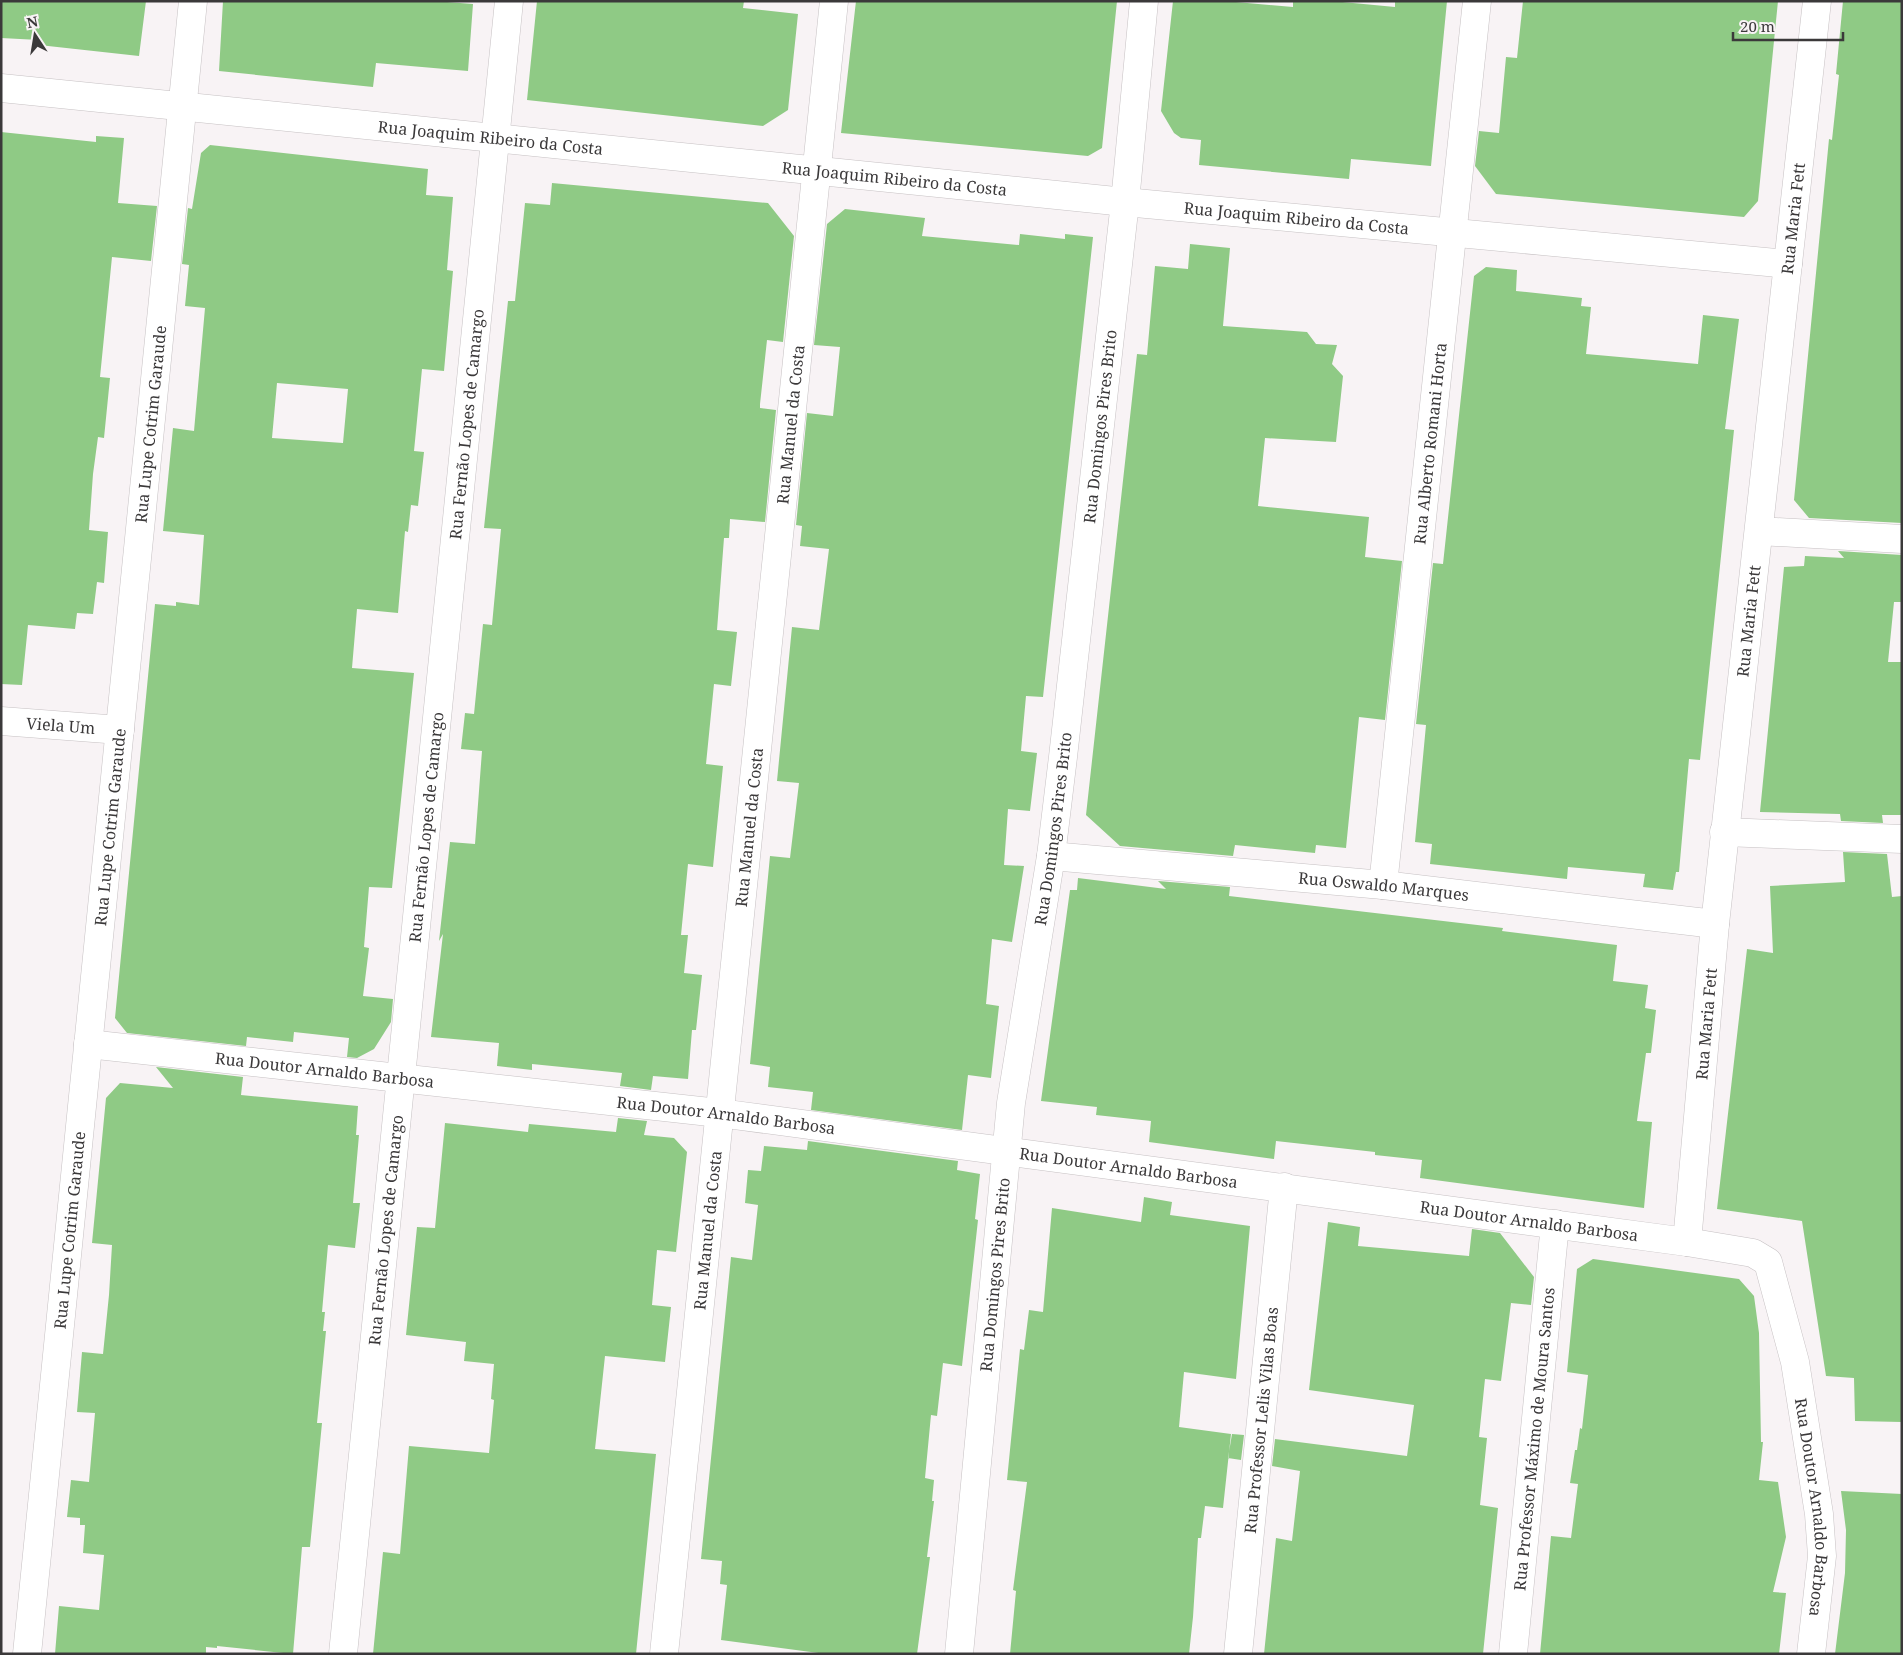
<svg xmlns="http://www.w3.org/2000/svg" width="1903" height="1655" viewBox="0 0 1903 1655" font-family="'Noto Serif',serif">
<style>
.building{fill:#8fca85;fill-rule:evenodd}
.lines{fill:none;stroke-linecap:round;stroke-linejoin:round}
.minor-casing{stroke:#c6c1c3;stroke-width:29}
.minor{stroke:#fff;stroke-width:28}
.labels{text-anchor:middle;stroke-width:4;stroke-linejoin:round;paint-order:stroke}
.street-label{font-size:16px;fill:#3b393a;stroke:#f8f3f5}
</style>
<rect width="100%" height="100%" fill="#f8f3f5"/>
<path class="building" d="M 1,1 L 146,1 L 139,56 L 39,45 L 39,40 L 1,38 Z
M 223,1 L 434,1 L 473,4 L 468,71 L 376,63 L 373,87 L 219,71 Z
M 537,1 L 744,1 L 743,8 L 798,14 L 788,110 L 763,126 L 527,100 Z
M 856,1 L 1117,1 L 1102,148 L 1088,156 L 841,133 Z
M 1173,1 L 1225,1 L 1293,7 L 1293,1 L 1332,1 L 1395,7 L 1395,1 L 1447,1 L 1431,166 L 1351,159 L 1349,179 L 1199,165 L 1201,140 L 1181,138 L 1174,133 L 1161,111 Z
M 1523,1 L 1778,1 L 1758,201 L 1744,217 L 1496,194 L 1475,166 L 1479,131 L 1499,133 L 1506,57 L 1517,58 Z
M 1843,1 L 1902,1 L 1902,523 L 1809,518 L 1794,500 L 1829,139 L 1832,140 L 1839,75 L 1836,74 Z
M 1,132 L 96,142 L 96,136 L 124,138 L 118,203 L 157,206 L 151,261 L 112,257 L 100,377 L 110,378 L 104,438 L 98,437 L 93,474 L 89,530 L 108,532 L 104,583 L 97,582 L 93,614 L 77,613 L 75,629 L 28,625 L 22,685 L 1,684 Z
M 210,145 L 428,169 L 426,195 L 453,197 L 447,270 L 453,271 L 444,371 L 422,369 L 414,451 L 424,452 L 418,506 L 411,505 L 408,532 L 405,531 L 398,613 L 357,609 L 352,668 L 414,673 L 392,888 L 369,887 L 364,947 L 369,948 L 363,996 L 393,999 L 391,1022 L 374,1049 L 357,1058 L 347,1057 L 349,1038 L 294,1032 L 293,1042 L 247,1037 L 246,1046 L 127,1033 L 115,1018 L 155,604 L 176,606 L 176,602 L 199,605 L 204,535 L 163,531 L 173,428 L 194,431 L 205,308 L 185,306 L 189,265 L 182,264 L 188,208 L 192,209 L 201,153 ZM 277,383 L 348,389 L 343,443 L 272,438 Z
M 552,183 L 768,203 L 794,236 L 783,342 L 767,340 L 760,404 L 760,408 L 776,410 L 765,522 L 730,519 L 729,538 L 724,538 L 717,630 L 737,632 L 731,686 L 714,684 L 706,764 L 723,766 L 713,867 L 688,864 L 681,935 L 688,935 L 684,973 L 702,975 L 696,1030 L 692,1030 L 688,1079 L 653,1076 L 651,1090 L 620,1086 L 622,1073 L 532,1064 L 532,1070 L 497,1066 L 499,1043 L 431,1037 L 443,934 L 439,941 L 450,842 L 475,844 L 482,751 L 461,749 L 465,713 L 474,714 L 483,624 L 492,625 L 501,529 L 484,528 L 508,301 L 515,301 L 525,203 L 550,205 Z
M 845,209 L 925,218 L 922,236 L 1019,245 L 1020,234 L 1065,239 L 1065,234 L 1093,237 L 1043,697 L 1026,696 L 1021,751 L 1037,753 L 1030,811 L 1008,809 L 1004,865 L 1024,866 L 1012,942 L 992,939 L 986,1004 L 999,1006 L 991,1078 L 968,1075 L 962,1130 L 811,1110 L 813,1092 L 768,1087 L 770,1067 L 750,1064 L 770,856 L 790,858 L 799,783 L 777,781 L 792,627 L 819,630 L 829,549 L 800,546 L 802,526 L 796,525 L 807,413 L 833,416 L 840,347 L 814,345 L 827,224 Z
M 1190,244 L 1230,248 L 1223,326 L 1307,332 L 1316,344 L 1337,345 L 1332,364 L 1343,376 L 1336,442 L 1265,438 L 1258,506 L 1369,517 L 1365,557 L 1402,561 L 1385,720 L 1359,717 L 1346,848 L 1316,845 L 1315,853 L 1235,845 L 1233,856 L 1120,846 L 1086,815 L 1137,354 L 1147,355 L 1155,266 L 1188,269 Z
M 1486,267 L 1517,270 L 1516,291 L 1582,298 L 1581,306 L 1591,307 L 1586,354 L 1698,364 L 1703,315 L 1739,319 L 1725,429 L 1734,430 L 1700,760 L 1689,759 L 1679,872 L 1676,872 L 1673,890 L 1643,887 L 1645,874 L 1568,867 L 1567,879 L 1430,864 L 1432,844 L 1415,842 L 1426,725 L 1416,724 L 1433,563 L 1443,564 L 1474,276 Z
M 1838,551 L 1902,555 L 1902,602 L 1894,602 L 1888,662 L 1902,662 L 1902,815 L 1882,815 L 1883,823 L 1841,821 L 1840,814 L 1760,812 L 1784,567 L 1804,566 L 1805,556 L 1844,558 Z
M 1843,852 L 1887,854 L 1892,897 L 1902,896 L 1902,1422 L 1855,1421 L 1854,1378 L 1826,1376 L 1802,1221 L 1717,1209 L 1747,949 L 1773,953 L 1770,886 L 1845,882 Z
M 1078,878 L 1166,889 L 1158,881 L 1230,887 L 1229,896 L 1503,928 L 1502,931 L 1617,945 L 1613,981 L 1648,985 L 1645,1008 L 1656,1010 L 1651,1053 L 1646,1053 L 1637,1121 L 1652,1122 L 1644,1208 L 1420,1178 L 1422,1160 L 1375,1155 L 1375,1152 L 1276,1141 L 1274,1159 L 1149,1142 L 1151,1121 L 1096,1115 L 1097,1107 L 1041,1101 L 1070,890 L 1077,890 Z
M 156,1067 L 243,1077 L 241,1095 L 358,1106 L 356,1135 L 359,1135 L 353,1203 L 360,1203 L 355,1248 L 328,1245 L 322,1312 L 325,1312 L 323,1331 L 326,1331 L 317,1423 L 322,1423 L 310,1547 L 302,1547 L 293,1654 L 217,1646 L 217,1648 L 206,1647 L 206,1654 L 55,1654 L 59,1606 L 99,1610 L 104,1555 L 83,1553 L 85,1525 L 80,1525 L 80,1518 L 67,1517 L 71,1480 L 89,1482 L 95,1413 L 77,1412 L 82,1352 L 103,1354 L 109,1295 L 112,1245 L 92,1243 L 106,1098 L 120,1083 L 173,1088 Z
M 618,1118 L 647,1121 L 644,1135 L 674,1138 L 687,1152 L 676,1252 L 657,1250 L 652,1305 L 671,1307 L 665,1362 L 605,1356 L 595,1449 L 656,1454 L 636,1654 L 373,1654 L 383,1552 L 400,1554 L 409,1446 L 489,1453 L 494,1400 L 491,1399 L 494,1364 L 464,1361 L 466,1342 L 406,1335 L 417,1227 L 435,1228 L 445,1123 L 528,1132 L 529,1124 L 616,1132 Z
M 808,1141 L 958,1161 L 957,1170 L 980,1174 L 975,1219 L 978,1220 L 962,1366 L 943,1363 L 937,1416 L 931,1415 L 925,1478 L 934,1480 L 932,1501 L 934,1501 L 927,1557 L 930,1557 L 917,1654 L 826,1654 L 721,1640 L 727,1585 L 720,1584 L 722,1561 L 701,1559 L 731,1257 L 752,1260 L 758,1205 L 745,1203 L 748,1170 L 761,1171 L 764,1146 L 807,1150 Z
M 1144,1197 L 1172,1202 L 1170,1215 L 1250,1226 L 1236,1379 L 1184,1372 L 1179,1427 L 1231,1434 L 1223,1508 L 1205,1506 L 1201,1538 L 1198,1538 L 1193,1617 L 1189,1654 L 1010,1654 L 1016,1591 L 1013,1590 L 1027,1482 L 1007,1480 L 1020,1349 L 1024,1350 L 1029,1310 L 1043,1312 L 1052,1208 L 1141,1222 Z
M 1328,1222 L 1360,1227 L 1358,1246 L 1469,1256 L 1472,1229 L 1500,1233 L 1534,1277 L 1531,1305 L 1511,1303 L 1501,1381 L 1485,1379 L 1479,1437 L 1487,1438 L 1480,1505 L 1498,1508 L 1483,1654 L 1264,1654 L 1276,1538 L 1292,1541 L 1300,1471 L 1272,1466 L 1275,1439 L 1407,1456 L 1414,1405 L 1309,1390 Z
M 1593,1259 L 1739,1279 L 1754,1296 L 1759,1333 L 1761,1442 L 1763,1442 L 1759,1480 L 1778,1482 L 1786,1537 L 1773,1592 L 1786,1593 L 1779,1654 L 1540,1654 L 1551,1536 L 1571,1538 L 1578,1484 L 1570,1483 L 1575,1450 L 1577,1450 L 1580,1428 L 1582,1429 L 1588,1375 L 1567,1372 L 1577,1269 Z
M 1232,1434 L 1244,1435 L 1241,1460 L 1228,1458 Z
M 1841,1491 L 1902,1494 L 1902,1654 L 1835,1654 L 1845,1573 L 1846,1530 Z"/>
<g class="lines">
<defs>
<g id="minor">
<path id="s1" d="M 1,88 L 1125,202 L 1788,264"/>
<path d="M 1759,531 L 1902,539"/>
<path id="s2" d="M 1,721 L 120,730"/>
<path d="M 1724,832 L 1902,839"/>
<path id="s3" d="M 1051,856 L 1383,885 L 1715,924"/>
<path id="s4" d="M 1383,885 L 1477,1"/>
<path id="s5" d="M 88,1044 L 719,1113 L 1687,1242 L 1753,1253 L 1768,1262 L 1795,1362 L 1819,1514 L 1822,1556 L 1811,1654"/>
<path id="s6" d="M 1687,1242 L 1715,924 L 1817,1"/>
<path id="s7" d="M 27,1654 L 193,1"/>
<path id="s8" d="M 343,1654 L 509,1"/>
<path id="s9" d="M 664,1654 L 834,1"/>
<path id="s10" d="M 959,1654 L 1011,1103 L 1051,856 L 1063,757 L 1125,202 L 1144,1"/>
<path id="s11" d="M 1238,1654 L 1284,1187"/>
<path id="s12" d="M 1513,1654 L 1555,1224"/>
</g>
</defs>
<use href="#minor" class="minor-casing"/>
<use href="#minor" class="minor"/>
</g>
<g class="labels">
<g class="street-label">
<text dy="6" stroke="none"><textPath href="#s1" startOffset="492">Rua Joaquim Ribeiro da Costa</textPath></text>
<text dy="6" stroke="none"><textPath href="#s1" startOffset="898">Rua Joaquim Ribeiro da Costa</textPath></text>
<text dy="6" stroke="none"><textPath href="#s1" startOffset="1302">Rua Joaquim Ribeiro da Costa</textPath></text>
<text dy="6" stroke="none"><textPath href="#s6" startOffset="1029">Rua Maria Fett</textPath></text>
<text dy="6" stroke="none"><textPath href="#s7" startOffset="1236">Rua Lupe Cotrim Garaude</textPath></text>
<text dy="6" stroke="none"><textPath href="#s8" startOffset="1236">Rua Fernão Lopes de Camargo</textPath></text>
<text dy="6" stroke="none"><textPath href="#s9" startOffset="1236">Rua Manuel da Costa</textPath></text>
<text dy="6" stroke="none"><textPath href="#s10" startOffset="1236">Rua Domingos Pires Brito</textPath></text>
<text dy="6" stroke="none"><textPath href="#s4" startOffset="444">Rua Alberto Romani Horta</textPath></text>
<text dy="6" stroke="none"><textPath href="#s6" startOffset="624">Rua Maria Fett</textPath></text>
<text dy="6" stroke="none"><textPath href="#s2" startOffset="60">Viela Um</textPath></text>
<text dy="6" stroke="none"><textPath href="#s8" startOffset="831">Rua Fernão Lopes de Camargo</textPath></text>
<text dy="6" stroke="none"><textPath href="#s9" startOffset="831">Rua Manuel da Costa</textPath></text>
<text dy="6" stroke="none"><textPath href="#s7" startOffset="831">Rua Lupe Cotrim Garaude</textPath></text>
<text dy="6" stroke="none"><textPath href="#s10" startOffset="831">Rua Domingos Pires Brito</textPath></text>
<text dy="6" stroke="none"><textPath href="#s3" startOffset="334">Rua Oswaldo Marques</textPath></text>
<text dy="6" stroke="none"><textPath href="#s6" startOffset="219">Rua Maria Fett</textPath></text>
<text dy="6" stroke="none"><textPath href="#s5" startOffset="238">Rua Doutor Arnaldo Barbosa</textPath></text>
<text dy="6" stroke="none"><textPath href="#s5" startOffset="642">Rua Doutor Arnaldo Barbosa</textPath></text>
<text dy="6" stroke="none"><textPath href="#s5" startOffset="1048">Rua Doutor Arnaldo Barbosa</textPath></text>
<text dy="6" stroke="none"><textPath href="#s5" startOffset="1452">Rua Doutor Arnaldo Barbosa</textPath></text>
<text dy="6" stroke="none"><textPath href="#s7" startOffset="426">Rua Lupe Cotrim Garaude</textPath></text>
<text dy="6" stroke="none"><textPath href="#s8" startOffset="426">Rua Fernão Lopes de Camargo</textPath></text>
<text dy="6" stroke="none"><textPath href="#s9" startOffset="426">Rua Manuel da Costa</textPath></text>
<text dy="6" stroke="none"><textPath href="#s10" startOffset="381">Rua Domingos Pires Brito</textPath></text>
<text dy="6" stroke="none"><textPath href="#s11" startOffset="235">Rua Professor Lelis Vilas Boas</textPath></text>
<text dy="6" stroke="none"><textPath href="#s12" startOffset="216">Rua Professor Máximo de Moura Santos</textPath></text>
<text dy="6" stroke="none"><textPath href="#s5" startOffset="1946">Rua Doutor Arnaldo Barbosa</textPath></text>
</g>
</g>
<rect width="1903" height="1655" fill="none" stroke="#3b393a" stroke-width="5"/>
<g transform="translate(35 35) rotate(348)" stroke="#f8f3f5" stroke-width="4" paint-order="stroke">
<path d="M0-4L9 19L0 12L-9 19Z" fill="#3b393a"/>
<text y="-8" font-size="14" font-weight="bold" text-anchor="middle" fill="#3b393a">N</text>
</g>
<path d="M1733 32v8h110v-8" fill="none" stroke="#3b393a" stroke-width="2.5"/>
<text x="1740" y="32" font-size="15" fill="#3b393a" stroke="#f8f3f5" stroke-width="4" paint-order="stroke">20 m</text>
</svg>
